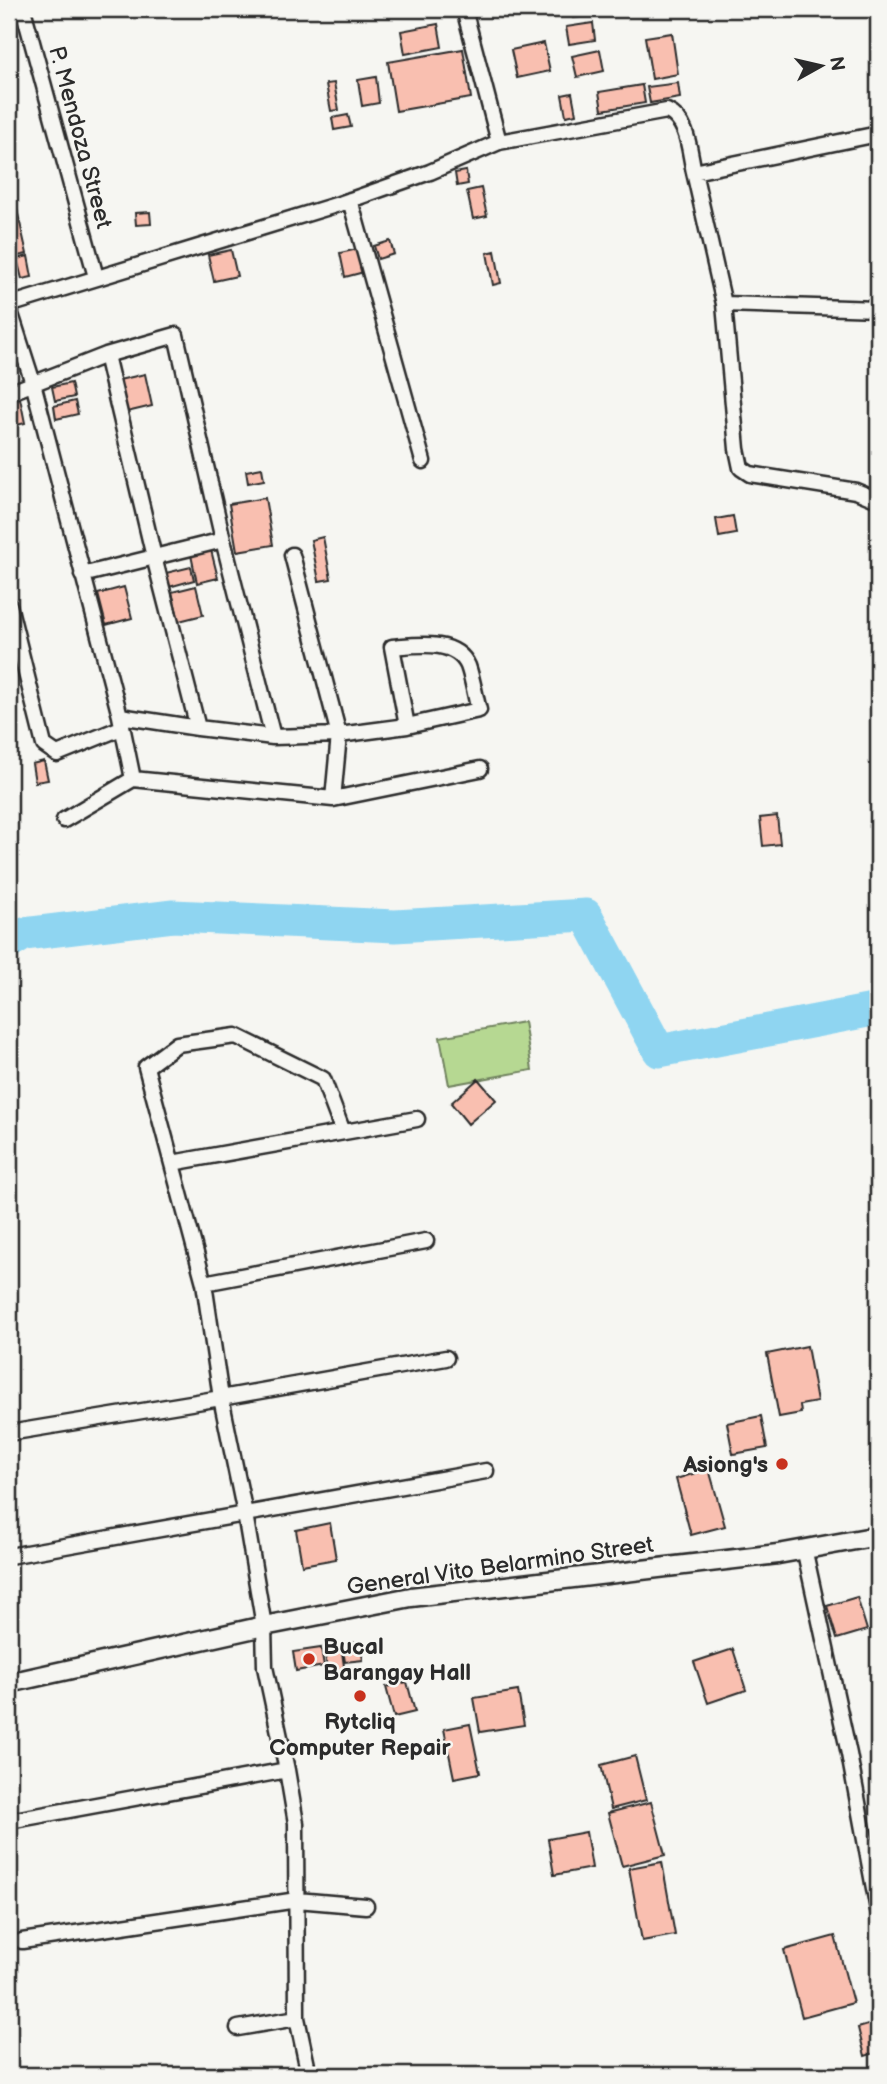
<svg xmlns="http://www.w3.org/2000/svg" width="887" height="2084" viewBox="0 0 887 2084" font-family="'Balsamiq Sans',sans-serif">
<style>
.green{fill:#b6d892;stroke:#70825e;stroke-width:2}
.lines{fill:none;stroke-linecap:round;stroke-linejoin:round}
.river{stroke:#8fd5f1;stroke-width:33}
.building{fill:#f9bfb0;stroke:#2b2b2b;stroke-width:2}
.minor-casing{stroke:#2b2b2b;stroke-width:19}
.tertiary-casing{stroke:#2b2b2b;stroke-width:23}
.minor{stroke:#f6f6f2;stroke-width:14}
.tertiary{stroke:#f6f6f2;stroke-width:18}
.poi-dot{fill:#c8321e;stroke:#f6f6f2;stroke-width:2.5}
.labels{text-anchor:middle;stroke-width:5;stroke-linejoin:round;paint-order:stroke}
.street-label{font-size:23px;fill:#2b2b2b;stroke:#f6f6f2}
.poi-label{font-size:23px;font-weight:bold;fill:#2b2b2b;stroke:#f6f6f2;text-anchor:end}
</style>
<rect width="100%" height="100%" fill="#f6f6f2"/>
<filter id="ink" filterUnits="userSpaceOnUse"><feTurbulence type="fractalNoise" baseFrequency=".0143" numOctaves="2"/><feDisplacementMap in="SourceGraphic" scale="14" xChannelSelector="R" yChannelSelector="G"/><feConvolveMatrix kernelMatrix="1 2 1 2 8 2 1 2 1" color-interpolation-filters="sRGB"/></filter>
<g filter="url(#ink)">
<path class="green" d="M 524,1022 L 532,1070 L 449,1085 L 440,1037 Z"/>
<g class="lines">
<path class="river" d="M 9,943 L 24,934 L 173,916 L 395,926 L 586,915 L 659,1051 L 878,1009"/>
</g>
<path class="building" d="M 571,9 L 598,9 L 599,15 L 573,18 Z
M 593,23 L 595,40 L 569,44 L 566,27 Z
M 438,24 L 442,47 L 405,54 L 401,31 Z
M 672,33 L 678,74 L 652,79 L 645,37 Z
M 544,43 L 550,71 L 517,78 L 511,50 Z
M 463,49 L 471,98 L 396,111 L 388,62 Z
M 600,50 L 604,71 L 577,77 L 572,56 Z
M 376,77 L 379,103 L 362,106 L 358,80 Z
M 334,83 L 339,110 L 331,111 L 326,84 Z
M 678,83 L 680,98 L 650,103 L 647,87 Z
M 642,85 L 645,103 L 602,110 L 599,92 Z
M 572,93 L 576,114 L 566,116 L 562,95 Z
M 348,115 L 351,127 L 334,130 L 332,118 Z
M 466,171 L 468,184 L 457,186 L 455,173 Z
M 481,188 L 487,216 L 473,219 L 467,191 Z
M 14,196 L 27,254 L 9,258 L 9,198 Z
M 150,212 L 151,224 L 136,225 L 135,213 Z
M 390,241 L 394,254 L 378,259 L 374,246 Z
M 358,249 L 364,272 L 345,277 L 340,253 Z
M 231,250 L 237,276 L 214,281 L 208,255 Z
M 495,251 L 501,283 L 493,285 L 487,253 Z
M 28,256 L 32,277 L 22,279 L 17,259 Z
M 145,374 L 152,406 L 127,412 L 119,380 Z
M 71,383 L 74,397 L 55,401 L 52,387 Z
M 20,398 L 25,423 L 9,427 L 9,400 Z
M 75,401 L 78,414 L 56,419 L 54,406 Z
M 262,468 L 264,480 L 248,483 L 246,471 Z
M 265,498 L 273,545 L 237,551 L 229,504 Z
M 733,516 L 736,534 L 719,537 L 716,519 Z
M 323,537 L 331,579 L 319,581 L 311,540 Z
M 211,550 L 218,578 L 197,583 L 191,555 Z
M 191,567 L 194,580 L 169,587 L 166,573 Z
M 196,586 L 203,615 L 179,621 L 172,592 Z
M 124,587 L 132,618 L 106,625 L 98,594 Z
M 44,761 L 48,780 L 35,782 L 32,764 Z
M 777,816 L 780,844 L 763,846 L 760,818 Z
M 478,1079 L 496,1100 L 468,1124 L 451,1103 Z
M 807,1346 L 817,1402 L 800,1405 L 801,1413 L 779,1417 L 767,1354 Z
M 761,1416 L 767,1448 L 733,1454 L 727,1423 Z
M 709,1469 L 725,1526 L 691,1535 L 676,1479 Z
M 330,1523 L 336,1559 L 302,1565 L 296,1530 Z
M 857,1597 L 867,1630 L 837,1639 L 827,1606 Z
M 360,1642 L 363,1660 L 345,1662 L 342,1644 Z
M 341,1645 L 345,1673 L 328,1675 L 324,1647 Z
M 321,1648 L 324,1666 L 296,1671 L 293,1652 Z
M 733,1649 L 746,1690 L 708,1703 L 694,1662 Z
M 407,1682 L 415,1712 L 394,1717 L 386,1687 Z
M 518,1691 L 524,1725 L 480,1732 L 474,1698 Z
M 470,1724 L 480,1773 L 454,1778 L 444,1729 Z
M 635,1756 L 646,1800 L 611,1809 L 601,1765 Z
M 651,1802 L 665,1855 L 622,1866 L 608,1813 Z
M 586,1832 L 592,1868 L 554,1875 L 548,1839 Z
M 662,1862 L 675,1935 L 642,1941 L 629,1868 Z
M 835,1936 L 853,2003 L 802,2017 L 784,1950 Z
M 878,2022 L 878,2052 L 865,2056 L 858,2028 Z"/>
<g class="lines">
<defs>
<path id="minor" d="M 23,9 L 96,277
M 464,9 L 499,142
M 694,172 L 724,304 L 737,449 L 741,468 L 750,474 L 856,491 L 878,500
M 350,200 L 423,461
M 724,304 L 878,309
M 9,305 L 339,204 L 430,172 L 499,142 L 667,111 C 689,121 689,151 694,172 L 878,134
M 9,308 L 33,383 L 120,716 L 133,779
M 106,355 L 154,557 L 198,728
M 9,393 L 106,355 L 176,335 L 223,540 L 273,737 L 198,728 L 120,716
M 292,555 L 339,735 L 333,799
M 82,575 L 223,540
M 9,605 L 44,745 L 57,754 L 121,728
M 273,737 L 339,735 L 407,726 L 479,710 C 475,696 473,680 468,666 C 456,638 416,645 392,647 L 407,726
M 64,820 L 133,779 L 333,799 L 480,769
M 172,1163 L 417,1119
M 204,1283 L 426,1241
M 9,1433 L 221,1398 L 446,1358
M 804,1548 L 849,1754 L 878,1910
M 9,1556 L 486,1471
M 9,1821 L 287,1770
M 22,1941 L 297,1900 L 366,1906
M 238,2028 L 297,2018
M 309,2075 L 297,2018 L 296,1823 L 287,1770 L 265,1667 L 264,1626 L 245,1514 L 221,1398 L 204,1283 L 146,1067 L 177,1044 L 236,1036 L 323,1079 L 343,1132"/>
<path id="tertiary" d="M 9,1683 L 264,1626 L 411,1597 L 778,1554 L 878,1536"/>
</defs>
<use href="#minor" class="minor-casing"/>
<use href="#tertiary" class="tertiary-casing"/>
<use href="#minor" class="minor"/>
<use href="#tertiary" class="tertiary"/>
</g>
</g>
<g class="poi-dot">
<circle cx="782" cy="1464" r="7"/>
<circle cx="309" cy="1659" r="7"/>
<circle cx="360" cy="1696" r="7"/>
</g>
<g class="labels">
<g class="street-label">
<text transform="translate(81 137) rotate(75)" y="8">P. Mendoza Street</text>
<text transform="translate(500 1565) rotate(-8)" y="8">General Vito Belarmino Street</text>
</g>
<g class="poi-label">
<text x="768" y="1472">Asiong's</text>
<text x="323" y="1654" text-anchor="start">Bucal<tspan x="323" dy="26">Barangay Hall</tspan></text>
<text x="360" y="1729" text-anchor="middle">Rytcliq<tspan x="360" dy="26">Computer Repair</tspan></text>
</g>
</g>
<rect width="887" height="2084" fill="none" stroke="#f6f6f2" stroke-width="35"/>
<rect x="18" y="18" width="852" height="2049" fill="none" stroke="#2b2b2b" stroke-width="2.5" filter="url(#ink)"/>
<g transform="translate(821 66) rotate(82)" stroke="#f6f6f2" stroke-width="5" paint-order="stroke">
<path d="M0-5L12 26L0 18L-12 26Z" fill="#2b2b2b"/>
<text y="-10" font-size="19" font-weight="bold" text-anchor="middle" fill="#2b2b2b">N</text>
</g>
</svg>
